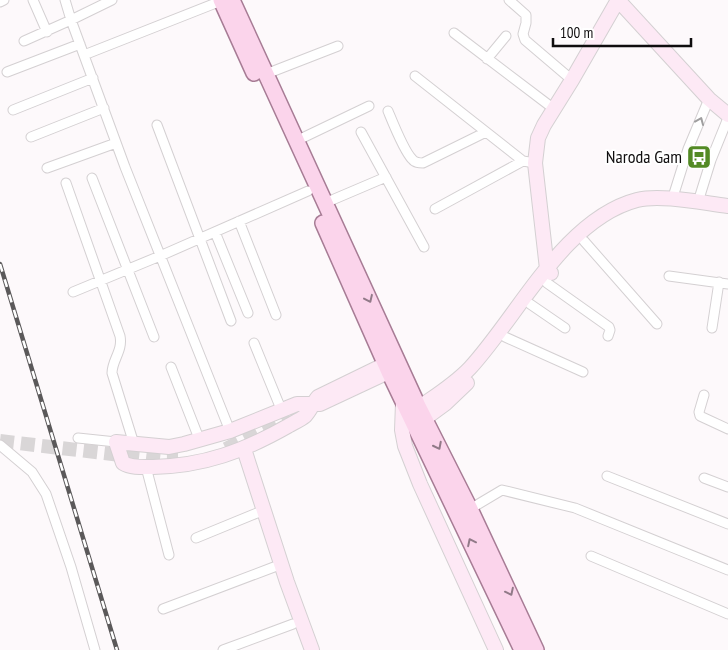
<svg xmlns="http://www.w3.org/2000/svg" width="728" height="650" viewBox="0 0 728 650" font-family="'PT Sans Narrow',sans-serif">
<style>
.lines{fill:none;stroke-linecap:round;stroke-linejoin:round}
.secondary-tunnel{stroke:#d9d6d7;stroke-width:14;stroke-dasharray:14 7;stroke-linecap:butt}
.street-casing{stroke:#d4d0d2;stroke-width:11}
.secondary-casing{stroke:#d4d0d2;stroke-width:16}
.primary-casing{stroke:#a77c95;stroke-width:18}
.street{stroke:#fff;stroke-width:9}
.secondary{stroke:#fde9f5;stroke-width:14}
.primary{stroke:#fbd4eb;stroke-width:15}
.rail-casing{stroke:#5b595a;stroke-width:4.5}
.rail{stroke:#fff;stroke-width:2.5;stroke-dasharray:8;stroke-linecap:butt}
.oneway{stroke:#9f9e9f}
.oneway2{stroke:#917a88}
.labels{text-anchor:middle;stroke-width:4;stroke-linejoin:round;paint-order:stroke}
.poi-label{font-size:18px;fill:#0f0d0e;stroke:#fff;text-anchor:end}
</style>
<rect width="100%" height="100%" fill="#fdf9fb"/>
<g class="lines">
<path class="secondary-tunnel" d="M 0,441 L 164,460 L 178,460
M 226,449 L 290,417"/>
<defs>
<path id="street" d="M 33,0 L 47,32
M 112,0 L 71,20 L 125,167 L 230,431
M 509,0 L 526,15 L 526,23 L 523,34 L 525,40 L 572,80
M 0,2 L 4,0
M 454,33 L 554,109
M 24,41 L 71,20 L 65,0
M 84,55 L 221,1
M 487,59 L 506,36
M 7,72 L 80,44
M 266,74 L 338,46
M 415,76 L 523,161 L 535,163
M 13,110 L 93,78
M 388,111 C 393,123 404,151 412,159 C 415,163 419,163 423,163 L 486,132
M 157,125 L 231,321
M 361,132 L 424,247
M 31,137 L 104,108
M 296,141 L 369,106
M 47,168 L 116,143
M 92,178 L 154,337
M 66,183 L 120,336 C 123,351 112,360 112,373 L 134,444
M 672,200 L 688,149 L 709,99
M 698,202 L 711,160 L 728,118
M 325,203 L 386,177
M 435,209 L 523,161
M 239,221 L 276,315
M 215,232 L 248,313
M 584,241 L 657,324
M 669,276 L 728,284
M 547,283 L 609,327 L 610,330 L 608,336
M 73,292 L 160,256 L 308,191
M 530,304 L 565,328
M 712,328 L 719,282
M 505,337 L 583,372
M 254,343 L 281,409
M 171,367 L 200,441
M 704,395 L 699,412 L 700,416 L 728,429
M 78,438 L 116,442
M 0,445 L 32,472 L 46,494 L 71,567 L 95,650
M 146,467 L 169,555
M 607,476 L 728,524
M 704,478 L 728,487
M 470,509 L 502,490 L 575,508 L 728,570
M 196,538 L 257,513
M 591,556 L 728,614
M 163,609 L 274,567
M 223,650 L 293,624"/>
<path id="secondary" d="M 618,0 L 709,99 L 728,115
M 551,273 L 547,269 L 535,163 L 538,138 L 544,125 L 572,80 L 618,0
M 396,359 L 318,397 C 313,403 310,411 305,416 C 300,420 293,423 288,426 C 244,451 204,466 153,467 C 144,467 131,468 123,463 L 116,442 L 169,447 L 184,444 L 230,431 L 297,404 L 320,404 L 399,367
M 403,403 L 402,430 L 405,446 L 420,484 L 496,650
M 410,414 C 430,399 452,387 470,368 C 518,316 564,219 637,200 C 661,194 703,203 728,206
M 416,425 L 446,403 L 467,383
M 244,449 L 287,582 L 312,650"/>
<path id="primary" d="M 221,0 L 254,73
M 232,0 L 419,408 L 470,509 L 536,650
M 323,223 L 389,372 L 522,650"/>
</defs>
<use href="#street" class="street-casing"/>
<use href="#secondary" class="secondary-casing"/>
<use href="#primary" class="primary-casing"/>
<use href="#street" class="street"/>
<use href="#secondary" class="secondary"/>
<use href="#primary" class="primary"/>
<defs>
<path id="rail" d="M 0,264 L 117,650"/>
</defs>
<use href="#rail" class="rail-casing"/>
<use href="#rail" class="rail"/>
</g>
<defs><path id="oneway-chevron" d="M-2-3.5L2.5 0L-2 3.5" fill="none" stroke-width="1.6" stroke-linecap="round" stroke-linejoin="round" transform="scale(1.25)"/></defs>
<use class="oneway" href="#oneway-chevron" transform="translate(700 121) rotate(-67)"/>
<g class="oneway2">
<use href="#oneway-chevron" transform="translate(369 299) rotate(65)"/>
<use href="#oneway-chevron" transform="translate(438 446) rotate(63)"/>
<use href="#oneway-chevron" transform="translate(471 542) rotate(-116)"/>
<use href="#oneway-chevron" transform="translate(510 592) rotate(64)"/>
</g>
<defs>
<symbol id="bus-square" viewBox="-11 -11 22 22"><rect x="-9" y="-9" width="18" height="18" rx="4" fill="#538a25" stroke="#fff"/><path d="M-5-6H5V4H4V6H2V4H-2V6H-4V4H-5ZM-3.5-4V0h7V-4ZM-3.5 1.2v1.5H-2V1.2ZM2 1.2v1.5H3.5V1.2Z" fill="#fff"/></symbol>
</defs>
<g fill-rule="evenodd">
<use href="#bus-square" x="685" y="143" width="28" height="28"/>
</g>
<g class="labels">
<g class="poi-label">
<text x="682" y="163">Naroda Gam</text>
</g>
</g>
<path d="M553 38v8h138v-8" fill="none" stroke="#0f0d0e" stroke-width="2.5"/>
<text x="560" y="38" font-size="15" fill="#0f0d0e" stroke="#ffffff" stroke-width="4" paint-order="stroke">100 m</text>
</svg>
